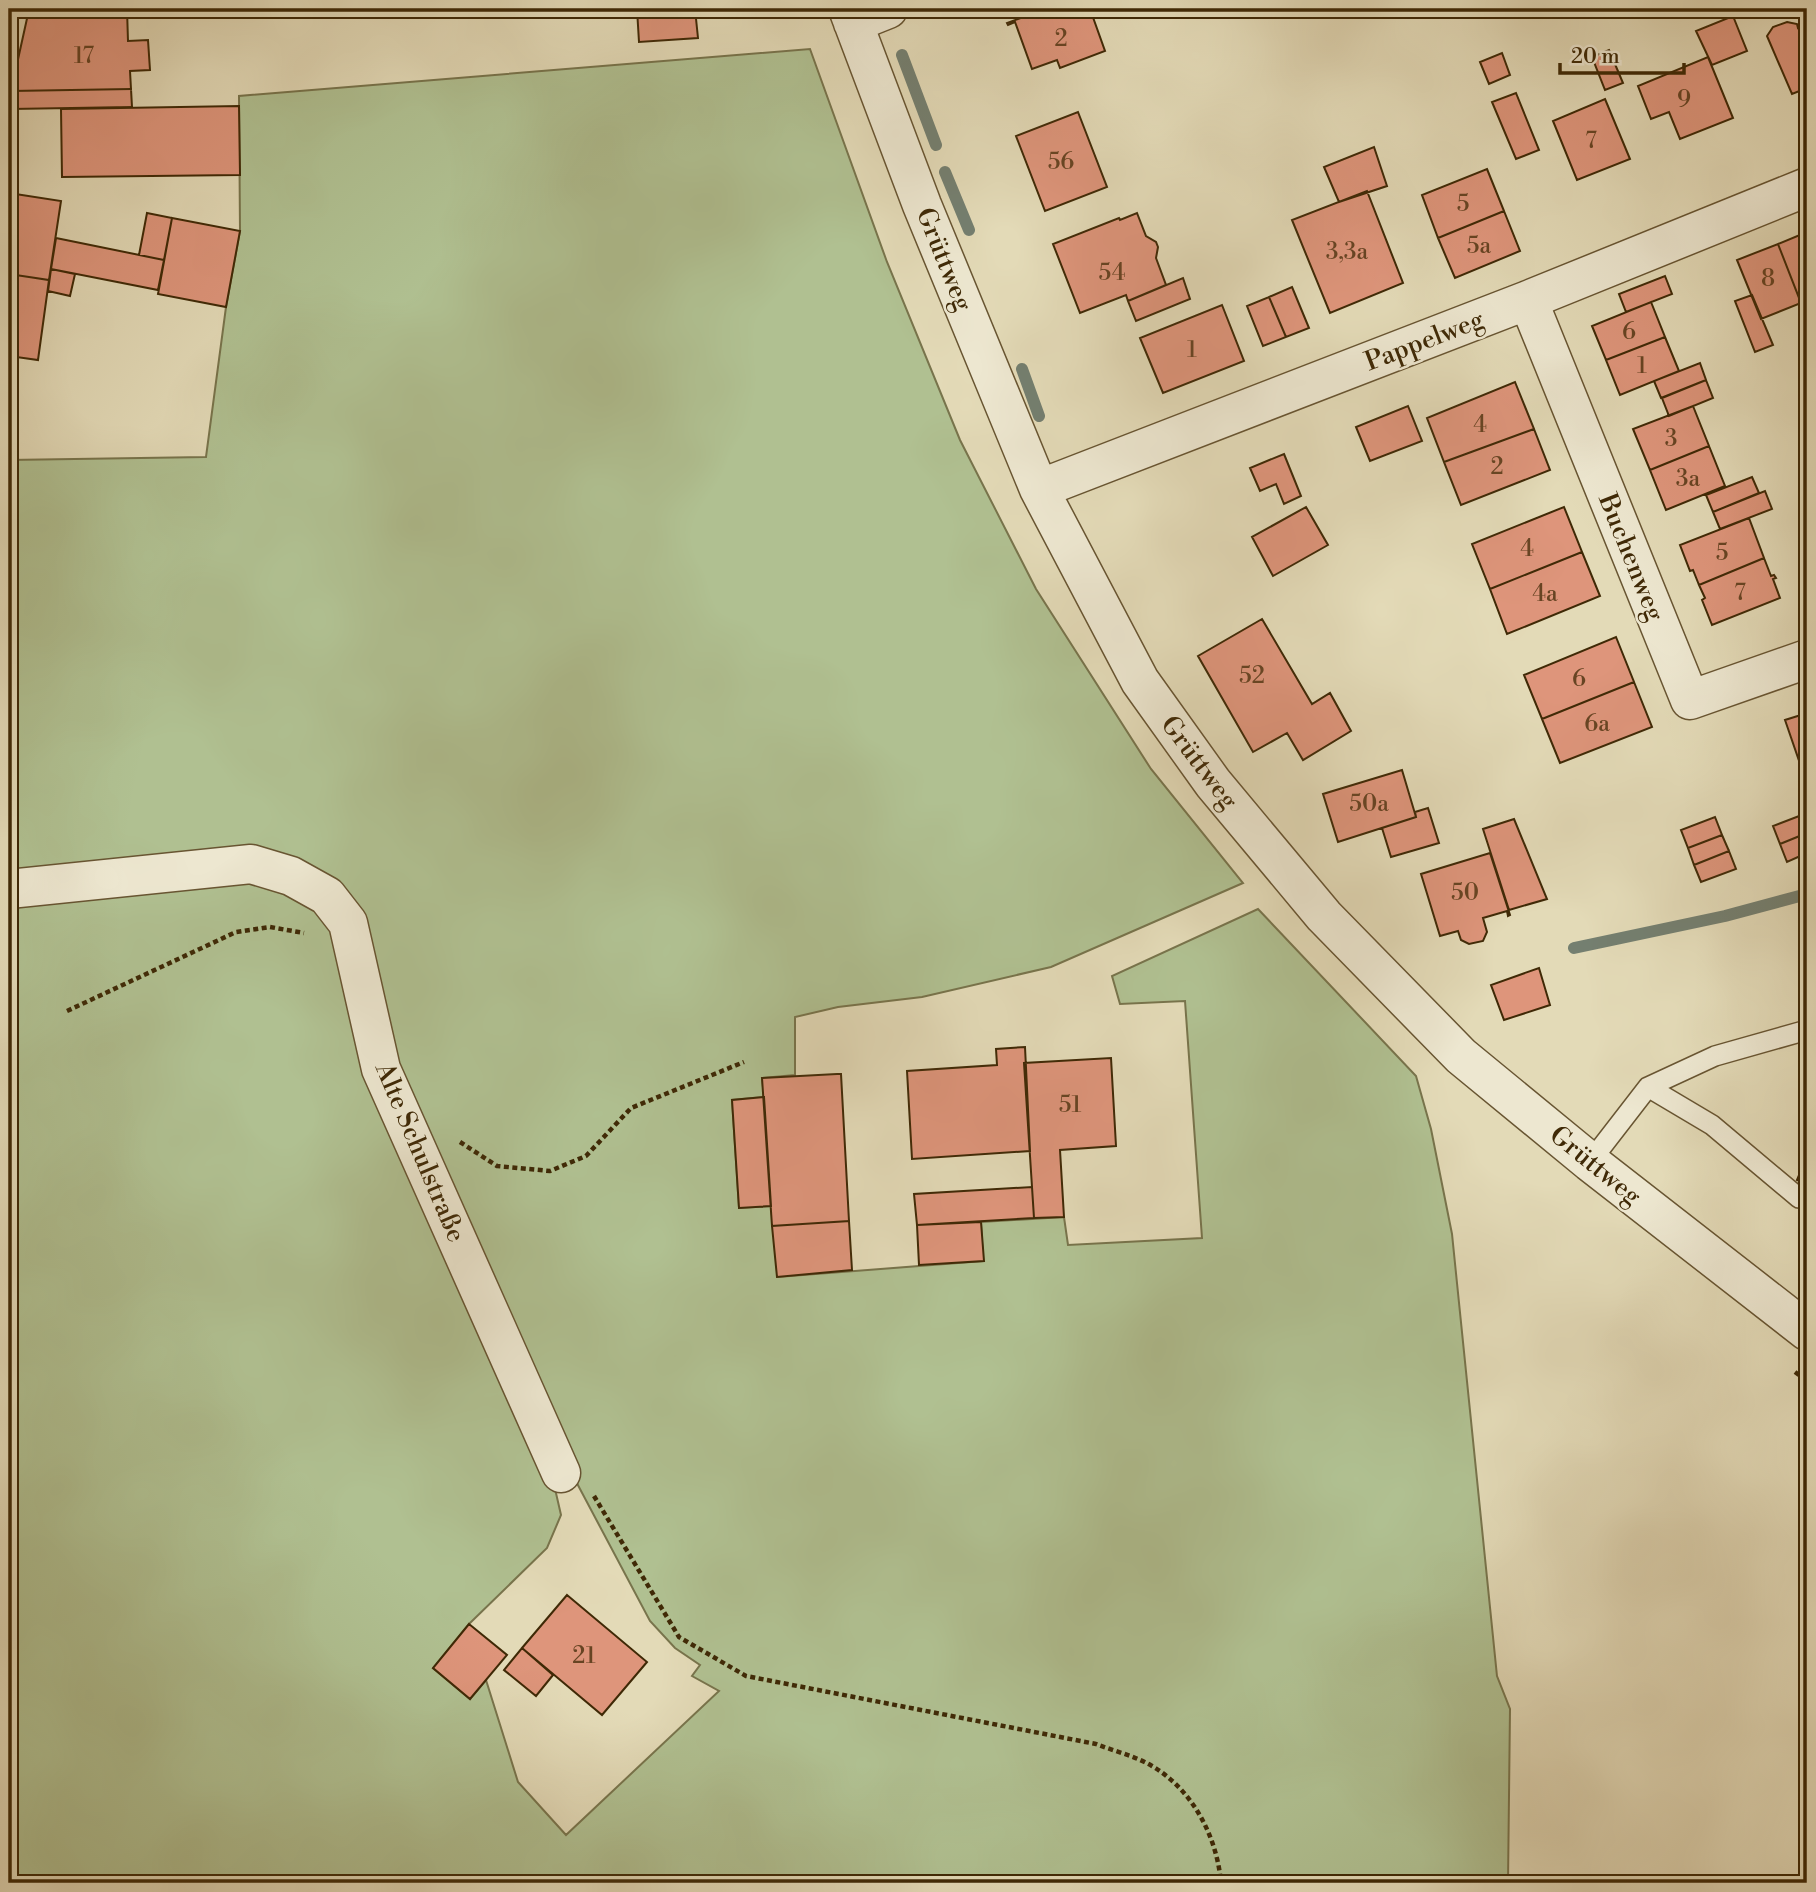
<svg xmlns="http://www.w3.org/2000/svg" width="1816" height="1892" viewBox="0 0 1816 1892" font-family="'Libre Bodoni',serif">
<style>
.green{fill:#b0c091;stroke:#78744c;stroke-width:2}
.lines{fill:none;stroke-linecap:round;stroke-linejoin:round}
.stream{stroke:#747f70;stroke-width:12}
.building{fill:#de957b;stroke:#3f2906;stroke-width:2}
.service-casing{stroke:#685532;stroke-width:22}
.minor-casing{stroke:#685532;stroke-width:41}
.path{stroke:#3f2906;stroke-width:4.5;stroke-dasharray:5 3.5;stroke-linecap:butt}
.service{stroke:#ede7d0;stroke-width:19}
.minor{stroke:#ede7d0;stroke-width:38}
.labels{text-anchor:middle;stroke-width:5;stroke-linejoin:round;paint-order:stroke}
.number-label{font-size:23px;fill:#674423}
.street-label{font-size:26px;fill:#3f2906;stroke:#ede7d0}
</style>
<rect width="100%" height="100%" fill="#e3dab7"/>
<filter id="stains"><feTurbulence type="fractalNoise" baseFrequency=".00286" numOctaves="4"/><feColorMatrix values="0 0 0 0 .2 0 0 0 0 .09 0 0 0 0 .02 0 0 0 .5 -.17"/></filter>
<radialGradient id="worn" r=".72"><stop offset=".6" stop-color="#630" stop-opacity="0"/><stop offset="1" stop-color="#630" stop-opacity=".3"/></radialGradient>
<path class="green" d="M 810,49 L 887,262 L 960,440 L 1036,589 L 1151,769 L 1243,883 L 1051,967 L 922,997 L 838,1007 L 795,1017 L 795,1075 L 762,1078 L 764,1097 L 732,1100 L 739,1208 L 771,1206 L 778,1277 L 983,1261 L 981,1222 L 1064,1217 L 1068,1245 L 1202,1238 L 1185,1001 L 1120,1004 L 1112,976 L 1258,909 L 1416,1076 L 1431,1129 L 1452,1234 L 1497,1676 L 1510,1709 L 1508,1883 L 9,1883 L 9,900 L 257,876 L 297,888 L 327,909 L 342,939 L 368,1065 L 553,1480 L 561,1515 L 547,1548 L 469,1624 L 433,1668 L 470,1699 L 486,1680 L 518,1782 L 566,1835 L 719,1691 L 692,1676 L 700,1665 L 675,1648 L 650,1621 L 571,1472 L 454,1205 L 388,1061 L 361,926 L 345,899 L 328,880 L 308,866 L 255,857 L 9,881 L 9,460 L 206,457 L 226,307 L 240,231 L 239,96 Z"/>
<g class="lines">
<path class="stream" d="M 902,55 L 936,145
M 945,172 L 969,230
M 1022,369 L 1039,416
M 1574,948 L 1725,916 L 1807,894"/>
</g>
<path class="building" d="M 97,9 L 127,9 L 128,41 L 148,40 L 150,70 L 130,71 L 131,89 L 11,91 L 28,14 L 98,13 Z
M 637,9 L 695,9 L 698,38 L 639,42 Z
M 1046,9 L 1090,9 L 1105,51 L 1060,68 L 1057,60 L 1032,69 L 1015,22 L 1008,25 L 1007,23 Z
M 1733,16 L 1747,51 L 1712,65 L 1696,31 Z
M 1787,22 L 1797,24 L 1798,28 L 1807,24 L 1807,88 L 1792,94 L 1767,36 L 1773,27 Z
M 1609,50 L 1623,83 L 1605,90 L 1592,57 Z
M 1502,53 L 1510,75 L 1489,84 L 1480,62 Z
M 1708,57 L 1733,118 L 1680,139 L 1669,112 L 1651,119 L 1638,86 Z
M 131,89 L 132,107 L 11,109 L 11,91 Z
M 1516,93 L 1539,150 L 1516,159 L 1492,102 Z
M 1605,99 L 1630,159 L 1577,180 L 1553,121 Z
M 239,106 L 240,175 L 62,177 L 61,109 Z
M 1078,112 L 1107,187 L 1045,211 L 1016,136 Z
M 1374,147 L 1387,186 L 1339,202 L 1324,167 Z
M 1487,169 L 1504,211 L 1438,238 L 1422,195 Z
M 1367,191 L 1403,283 L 1330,313 L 1292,220 Z
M 9,193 L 61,201 L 49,280 L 9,274 Z
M 1504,211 L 1520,251 L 1455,278 L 1438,238 Z
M 147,213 L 172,218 L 164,260 L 139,255 Z
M 1137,213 L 1146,236 L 1156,242 L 1158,247 L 1156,258 L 1166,285 L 1128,301 L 1126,295 L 1080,313 L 1053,244 L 1119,218 L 1120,220 Z
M 172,218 L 240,231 L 226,307 L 158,294 Z
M 1807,232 L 1807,301 L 1801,303 L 1778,244 Z
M 56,238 L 164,260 L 158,290 L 51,269 Z
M 1778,244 L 1801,303 L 1761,319 L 1737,260 Z
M 51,269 L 75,274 L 70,296 L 48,291 Z
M 9,274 L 49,280 L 38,360 L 9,356 Z
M 1665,276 L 1672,294 L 1626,312 L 1619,294 Z
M 1183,278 L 1190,299 L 1136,321 L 1128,301 Z
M 1292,287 L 1309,328 L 1286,337 L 1269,297 Z
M 1752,295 L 1773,345 L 1755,352 L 1735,301 Z
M 1269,297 L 1286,337 L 1263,346 L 1247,306 Z
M 1651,302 L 1665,337 L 1606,360 L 1592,326 Z
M 1222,305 L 1244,361 L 1163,393 L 1140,338 Z
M 1665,337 L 1679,371 L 1620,395 L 1606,360 Z
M 1700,363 L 1706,380 L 1661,398 L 1654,381 Z
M 1706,380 L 1713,398 L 1669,416 L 1662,398 Z
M 1515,382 L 1534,429 L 1444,462 L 1427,418 Z
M 1408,406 L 1422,441 L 1370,461 L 1356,427 Z
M 1693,406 L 1709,446 L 1650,470 L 1633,429 Z
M 1534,429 L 1550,470 L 1461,505 L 1444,462 Z
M 1709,446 L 1725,486 L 1666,510 L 1650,470 Z
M 1284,454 L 1301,496 L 1284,504 L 1276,484 L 1260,491 L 1250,468 Z
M 1752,477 L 1759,493 L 1713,512 L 1706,495 Z
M 1765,491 L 1772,509 L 1720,529 L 1713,512 Z
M 1306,507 L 1328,545 L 1273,576 L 1252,537 Z
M 1564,507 L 1582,552 L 1490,589 L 1472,544 Z
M 1749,518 L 1764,558 L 1699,585 L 1693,570 L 1690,571 L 1680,545 Z
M 1807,541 L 1807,559 L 1801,544 Z
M 1582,552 L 1600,596 L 1507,634 L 1490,589 Z
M 1764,558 L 1771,576 L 1774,575 L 1776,578 L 1773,579 L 1780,598 L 1712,625 L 1702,600 L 1705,598 L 1699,585 Z
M 1262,619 L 1312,704 L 1330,693 L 1351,731 L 1303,760 L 1287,733 L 1253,752 L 1198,656 Z
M 1616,637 L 1634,682 L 1542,719 L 1524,675 Z
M 1634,682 L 1652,727 L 1560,763 L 1542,719 Z
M 1804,714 L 1805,718 L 1807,717 L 1807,784 L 1785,720 Z
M 1402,770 L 1416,817 L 1338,842 L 1323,794 Z
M 1428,808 L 1439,843 L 1391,857 L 1382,828 L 1416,817 L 1415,812 Z
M 1807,813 L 1807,833 L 1780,844 L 1773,826 Z
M 1715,817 L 1722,835 L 1688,848 L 1681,830 Z
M 1514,819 L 1547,899 L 1509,910 L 1483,829 Z
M 1807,833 L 1807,853 L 1787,862 L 1780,844 Z
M 1722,835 L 1729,851 L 1694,865 L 1688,848 Z
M 1729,851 L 1736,869 L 1701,882 L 1694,865 Z
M 1490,853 L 1510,915 L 1508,916 L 1507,911 L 1483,918 L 1487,932 L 1483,941 L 1469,944 L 1461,940 L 1458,931 L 1440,936 L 1421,874 Z
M 1539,968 L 1550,1005 L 1504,1020 L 1491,985 Z
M 1025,1047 L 1030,1151 L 912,1159 L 907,1071 L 997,1065 L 996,1049 Z
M 1111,1058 L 1116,1146 L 1060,1150 L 1064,1217 L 1034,1218 L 1024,1063 Z
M 837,1074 L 841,1074 L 849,1221 L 772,1226 L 762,1078 Z
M 764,1097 L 771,1206 L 739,1208 L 732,1100 Z
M 1802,1168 L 1807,1170 L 1807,1184 L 1797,1180 Z
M 1032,1187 L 1034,1218 L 917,1225 L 914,1194 Z
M 849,1221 L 852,1270 L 777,1277 L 772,1226 Z
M 981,1222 L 984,1261 L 919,1265 L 917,1225 Z
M 567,1595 L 647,1662 L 602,1715 L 522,1648 Z
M 469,1624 L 507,1655 L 470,1699 L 433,1668 Z
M 522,1648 L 553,1675 L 536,1696 L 504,1670 Z"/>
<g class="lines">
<defs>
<path id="service" d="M 1648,1087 L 1712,1125 L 1799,1198 L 1807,1196
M 1590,1162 L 1648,1087 L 1715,1056 L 1807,1030"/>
<path id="minor" d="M 848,9 L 922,205 L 1039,489 L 1140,681 L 1213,783 L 1324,916 L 1461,1056 L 1590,1162 L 1807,1331
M 853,23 L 888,9
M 1528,300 L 1690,700 L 1807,659
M 1039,489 L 1528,300 L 1807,187
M 9,889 L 251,864 L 291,876 L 327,896 L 348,923 L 381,1069 L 561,1473"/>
</defs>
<use href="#service" class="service-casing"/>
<use href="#minor" class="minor-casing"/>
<path class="path" d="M 67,1011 L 236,932 L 270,927 L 304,933
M 460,1142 L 497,1166 L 550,1171 L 586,1156 L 631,1108 L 744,1062
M 1795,1372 L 1807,1381
M 594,1496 L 679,1637 L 746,1676 L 1096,1744 C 1114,1751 1135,1756 1152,1766 C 1193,1790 1217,1837 1221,1883"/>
<use href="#service" class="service"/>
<use href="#minor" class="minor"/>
</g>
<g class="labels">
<g class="number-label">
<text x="1061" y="46">2</text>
<text x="84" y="63">17</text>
<text x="1684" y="107">9</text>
<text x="1591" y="148">7</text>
<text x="1061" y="169">56</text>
<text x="1463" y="211">5</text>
<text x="1479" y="253">5a</text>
<text x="1347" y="259">3,3a</text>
<text x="1112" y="280">54</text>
<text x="1768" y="286">8</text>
<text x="1629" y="339">6</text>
<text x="1192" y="357">1</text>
<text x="1642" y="373">1</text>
<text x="1480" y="432">4</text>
<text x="1671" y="446">3</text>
<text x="1497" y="474">2</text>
<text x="1688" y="486">3a</text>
<text x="1527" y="556">4</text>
<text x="1722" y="560">5</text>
<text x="1740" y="600">7</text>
<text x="1545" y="601">4a</text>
<text x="1252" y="683">52</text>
<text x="1579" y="686">6</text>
<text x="1597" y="731">6a</text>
<text x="1369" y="811">50a</text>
<text x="1465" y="900">50</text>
<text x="1070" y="1112">51</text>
<text x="584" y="1663">21</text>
</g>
<g class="street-label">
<text transform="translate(945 259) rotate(68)" y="9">Grüttweg</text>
<text transform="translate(1424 340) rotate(-21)" y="9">Pappelweg</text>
<text transform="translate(1632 557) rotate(68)" y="9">Buchenweg</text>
<text transform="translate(1200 762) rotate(53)" y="9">Grüttweg</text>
<text transform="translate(421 1152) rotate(67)" y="9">Alte Schulstraße</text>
<text transform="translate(1596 1165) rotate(39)" y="9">Grüttweg</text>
</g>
</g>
<rect width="1816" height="1892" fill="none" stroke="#e3dab7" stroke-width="35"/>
<rect x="10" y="10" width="1795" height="1871" fill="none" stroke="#3f2906" stroke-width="3.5"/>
<rect x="18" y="18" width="1781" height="1857" fill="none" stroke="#3f2906" stroke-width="2"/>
<path d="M1560 63v10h124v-10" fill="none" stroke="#3f2906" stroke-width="3.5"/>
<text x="1571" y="63" font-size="21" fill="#3f2906" stroke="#ede7d0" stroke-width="5" paint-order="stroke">20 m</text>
<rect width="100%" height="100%" filter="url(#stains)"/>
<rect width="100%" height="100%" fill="url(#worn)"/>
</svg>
